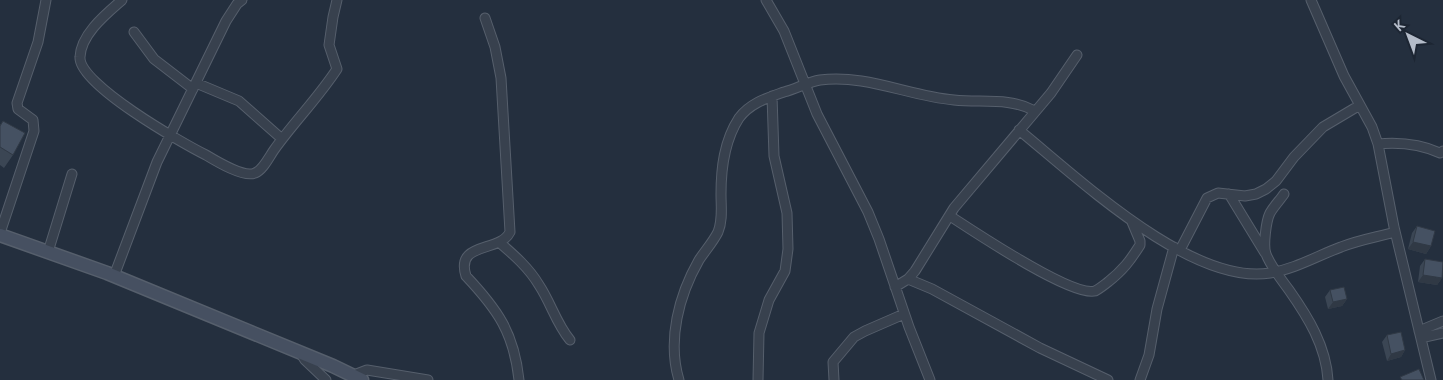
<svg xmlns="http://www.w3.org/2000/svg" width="1443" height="380" viewBox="0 0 1443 380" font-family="'Space Grotesk',sans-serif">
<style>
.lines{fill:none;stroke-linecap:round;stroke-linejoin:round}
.street-casing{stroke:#565f6c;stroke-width:11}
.secondary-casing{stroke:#565f6c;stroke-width:15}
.street{stroke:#38414e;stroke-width:9}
.secondary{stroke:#465061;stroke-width:12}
.wall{fill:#3b4654}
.shaded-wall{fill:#303945}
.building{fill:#455162;stroke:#303945}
</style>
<rect width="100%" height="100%" fill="#242f3e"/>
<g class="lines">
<defs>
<path id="street" d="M 122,0 C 106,14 81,34 80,57 C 78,84 182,143 206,155 C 216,161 244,178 255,173 C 263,170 269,157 274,150 C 294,122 318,98 337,69 L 329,45 L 333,17 L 337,0
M 766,0 L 784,31 L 817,114 L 868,212 L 879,239 L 909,327 L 930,380
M 1311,0 L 1344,76 L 1372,127 L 1378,144 L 1394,227 L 1431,380
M 485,18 L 495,47 L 501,78 L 510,232 C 500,253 455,241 466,276 C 498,310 514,333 519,380
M 134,32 L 154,59 L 193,89
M 196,83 L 239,101 L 282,139
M 1019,130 C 1077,177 1191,286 1270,273 C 1295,269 1317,256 1341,247 C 1358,240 1377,237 1395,232
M 1378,144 C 1400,142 1420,144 1440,153 L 1443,151
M 1229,194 L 1265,253
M 1284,194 C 1280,200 1274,206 1270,213 C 1266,221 1263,246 1266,254 C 1271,267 1281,279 1289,290 C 1308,317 1326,346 1328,380
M 950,216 C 973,231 1072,297 1095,291 C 1099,289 1104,285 1108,282 C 1123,270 1130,261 1140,245 L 1140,241 L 1132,222
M 0,233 L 34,131 L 33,120 L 18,109 L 17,103 L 38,42 L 46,0
M 499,242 C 514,255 529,268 539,285 C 551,303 556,323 570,340
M 1180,250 L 1207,198 L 1218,193 L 1245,196 L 1256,194 L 1266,189 L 1276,181 L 1294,157 L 1323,127 L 1360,105
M 48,252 L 72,174
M 114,276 L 157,162 L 226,21 L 237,4 L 242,0
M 908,279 L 932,289 L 1040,348 L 1108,380
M 895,287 L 908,279 L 915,271 L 954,208 L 1051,93 L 1077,55
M 1419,331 L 1443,321
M 1421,338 L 1443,333
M 300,352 L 305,360 L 326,380
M 354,375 L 367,370 L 428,380
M 679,380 C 667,340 679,295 699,260 C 705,251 713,242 718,232 C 723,220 721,207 721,194 C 721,168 724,141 739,118 C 750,103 767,98 784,92 C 796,89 808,82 820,80 C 866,74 909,96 954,100 C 982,103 1009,97 1035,111
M 758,380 L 759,333 L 769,300 L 785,271 L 788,249 L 787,213 L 774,156 L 772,96
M 834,380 L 833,362 L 854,337 L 865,331 L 904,314
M 1140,380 L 1149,355 L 1157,309 L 1174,247"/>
<path id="secondary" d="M 0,235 L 107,273 L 333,366 L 362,380"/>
</defs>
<use href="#street" class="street-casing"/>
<use href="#secondary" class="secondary-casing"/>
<use href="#street" class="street"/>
<use href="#secondary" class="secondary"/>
</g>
<path class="wall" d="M 3,121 L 13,155 L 4,168 L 0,165 L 0,125 Z
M 1417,226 L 1431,246 L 1426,254 L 1408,249 L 1412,233 Z
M 1425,259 L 1442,278 L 1437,285 L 1418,282 L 1420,266 Z
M 1330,290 L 1347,299 L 1342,306 L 1328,309 L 1325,297 Z
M 1387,335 L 1405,350 L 1401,357 L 1387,361 L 1382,342 Z"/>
<path class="shaded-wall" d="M 1413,242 L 1431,246 L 1426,254 L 1408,249 Z
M 1423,275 L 1442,278 L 1437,285 L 1418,282 Z
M 1347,299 L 1342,306 L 1328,309 L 1333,302 Z
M 1405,350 L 1401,357 L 1387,361 L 1391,354 Z"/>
<path class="building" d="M 3,121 L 25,133 L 13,155 L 0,147 L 0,126 Z
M 1417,226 L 1435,231 L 1431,246 L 1413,242 Z
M 1425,259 L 1443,262 L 1442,278 L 1423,275 Z
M 1344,287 L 1347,299 L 1333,302 L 1330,290 Z
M 1401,332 L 1405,350 L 1391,354 L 1387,335 Z
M 1419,369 L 1424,380 L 1402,380 L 1400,377 Z"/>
<g transform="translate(1408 35) rotate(318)" stroke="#1d2633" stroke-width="4" paint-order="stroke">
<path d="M0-4L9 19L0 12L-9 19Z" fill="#b4bcc9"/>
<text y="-8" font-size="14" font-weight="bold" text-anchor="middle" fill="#b4bcc9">K</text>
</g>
</svg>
